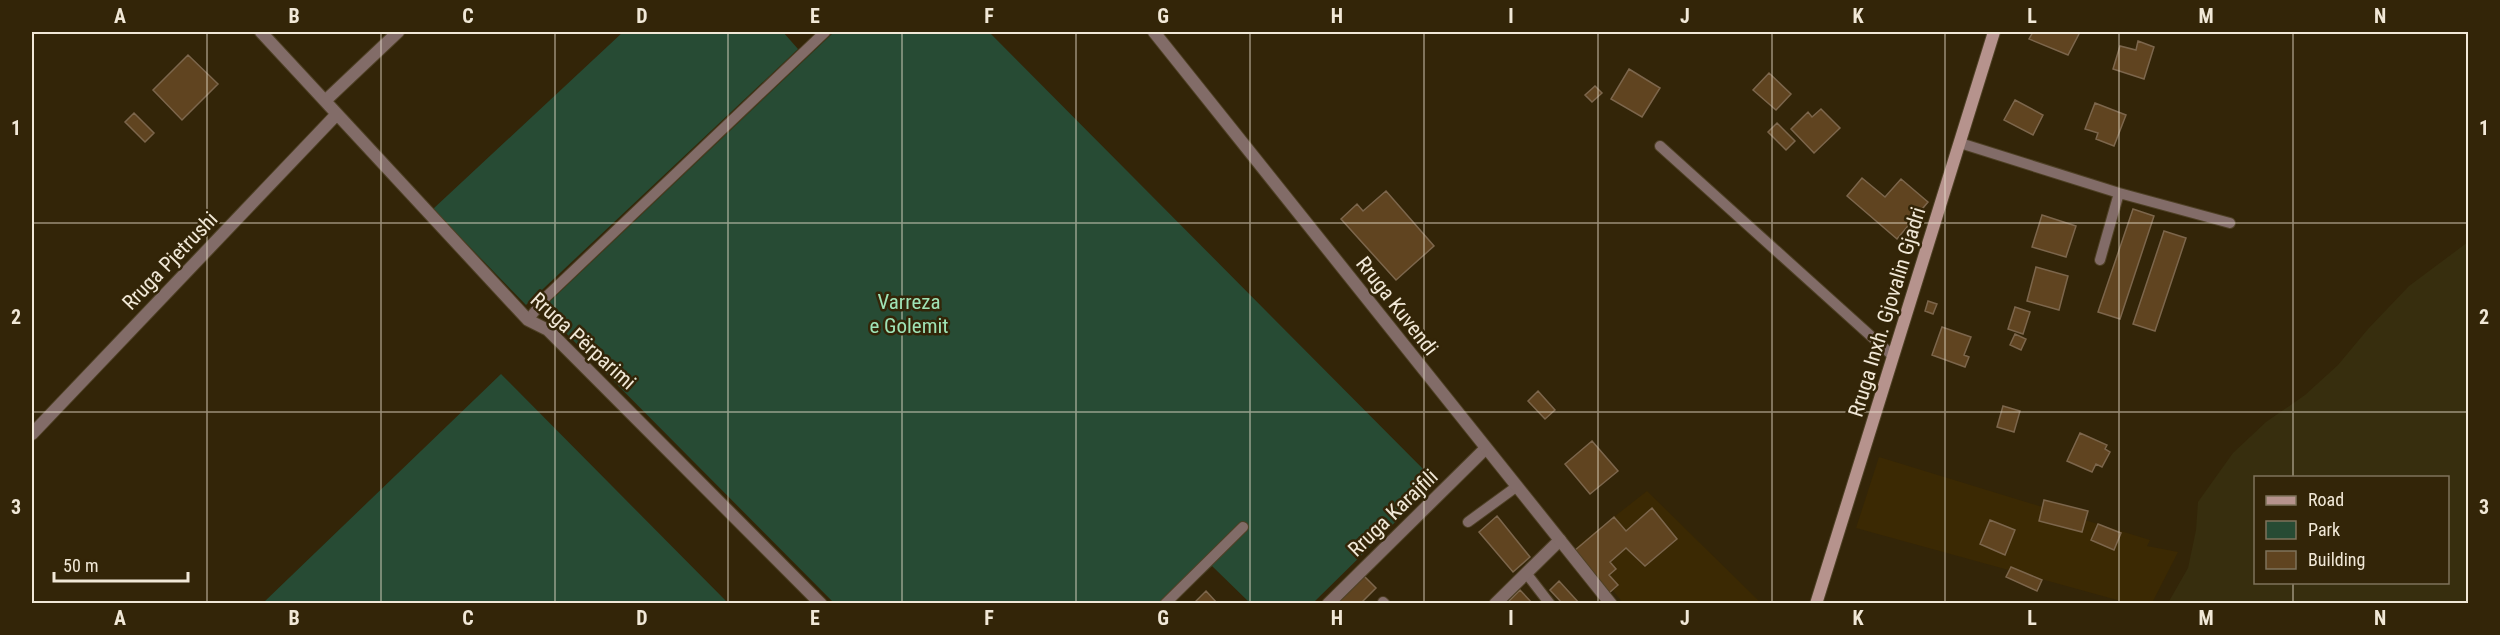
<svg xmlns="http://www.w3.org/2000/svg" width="2500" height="635" viewBox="0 0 2500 635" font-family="'Roboto Condensed',sans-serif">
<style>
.built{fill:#3b2903}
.green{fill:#274b34}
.sand{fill:#372e0e;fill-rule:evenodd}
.building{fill:#604420;stroke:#7c664c;stroke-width:1.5}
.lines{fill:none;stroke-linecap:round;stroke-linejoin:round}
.service-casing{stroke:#4e4025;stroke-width:12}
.minor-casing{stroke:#4e4025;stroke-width:14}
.tertiary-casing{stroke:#4e4025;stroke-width:14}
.secondary-casing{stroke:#4e4025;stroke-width:14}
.service{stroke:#826c68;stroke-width:10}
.minor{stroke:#826c68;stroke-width:12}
.tertiary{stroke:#826c68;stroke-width:12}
.secondary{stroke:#b6938d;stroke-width:12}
.grid{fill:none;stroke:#f1e8d7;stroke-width:1.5;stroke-opacity:0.55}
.labels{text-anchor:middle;stroke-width:5;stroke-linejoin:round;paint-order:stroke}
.street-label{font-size:21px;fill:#f1e8d7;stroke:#332508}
.park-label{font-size:21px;fill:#9fe3b6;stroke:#332508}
.neatline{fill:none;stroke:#f1e8d7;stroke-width:2}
.grid-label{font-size:20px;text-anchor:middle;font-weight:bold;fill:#f1e8d7}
</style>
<rect width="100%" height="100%" fill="#332508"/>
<path class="built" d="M 1879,457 L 2150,540 L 2147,546 L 2178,552 L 2152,603 L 2128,603 L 1856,528 Z
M 1647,491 L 1761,603 L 1623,603 L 1577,546 Z"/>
<path class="green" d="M 623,32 L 783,32 L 798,49 L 526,305 L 433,209 Z
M 834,32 L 989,32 L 1436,482 L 1313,603 L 1250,603 L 1212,566 L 1173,603 L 834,603 L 542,309 Z
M 501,374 L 728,603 L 263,603 Z"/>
<path class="sand" d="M 2468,242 L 2468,603 L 2168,603 L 2188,568 L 2196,530 L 2198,502 L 2233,453 L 2266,422 L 2305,395 L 2338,365 L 2368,329 L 2409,286 ZM 2256,478 L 2448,478 L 2448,582 L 2256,582 Z"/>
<path class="building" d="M 2033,32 L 2080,32 L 2068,55 L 2029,39 Z
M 2138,41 L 2154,47 L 2144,79 L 2113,69 L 2120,46 L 2136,50 Z
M 188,55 L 218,84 L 182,120 L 153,90 Z
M 1629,69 L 1660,88 L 1642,117 L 1611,99 Z
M 1769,73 L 1791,94 L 1776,110 L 1753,90 Z
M 1595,86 L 1602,93 L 1592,102 L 1585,95 Z
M 2015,100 L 2043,115 L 2033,135 L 2004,120 Z
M 2095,103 L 2126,115 L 2114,146 L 2096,139 L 2098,133 L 2085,129 Z
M 1821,109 L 1840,128 L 1814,153 L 1791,129 L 1808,112 L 1812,117 Z
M 134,113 L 154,133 L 145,142 L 125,122 Z
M 1777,123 L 1795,141 L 1786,150 L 1768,132 Z
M 1862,178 L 1885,197 L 1901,179 L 1928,202 L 1897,239 L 1847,196 Z
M 1386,191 L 1434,246 L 1396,280 L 1341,219 L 1357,204 L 1363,211 Z
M 2133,209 L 2154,216 L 2120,319 L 2098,312 Z
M 2042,215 L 2076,226 L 2066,257 L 2032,247 Z
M 2164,231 L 2186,238 L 2155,331 L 2133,324 Z
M 2036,267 L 2068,276 L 2059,310 L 2027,301 Z
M 1928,301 L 1937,304 L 1933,314 L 1925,311 Z
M 2015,307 L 2030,312 L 2023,334 L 2008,329 Z
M 1942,327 L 1971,337 L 1964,355 L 1969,357 L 1965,367 L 1932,355 Z
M 2015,334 L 2026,339 L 2021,350 L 2010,345 Z
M 1538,391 L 1555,410 L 1545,419 L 1528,401 Z
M 2003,406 L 2020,411 L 2014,432 L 1997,427 Z
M 2080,433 L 2107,445 L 2105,449 L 2110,452 L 2102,467 L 2096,464 L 2092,472 L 2067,461 Z
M 1592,441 L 1618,471 L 1590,494 L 1565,464 Z
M 2044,500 L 2088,511 L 2082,532 L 2039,521 Z
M 1652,508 L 1677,539 L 1645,566 L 1626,548 L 1610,562 L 1616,569 L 1609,575 L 1618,585 L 1609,593 L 1574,551 L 1614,517 L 1626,531 Z
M 1497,516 L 1530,557 L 1513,572 L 1479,532 Z
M 1990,520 L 2015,530 L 2005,555 L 1980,544 Z
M 2098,524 L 2121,533 L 2114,550 L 2091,540 Z
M 2011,567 L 2042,580 L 2037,591 L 2006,577 Z
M 1364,576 L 1376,588 L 1360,604 L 1336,604 Z
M 1559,581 L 1580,604 L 1563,604 L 1550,590 Z
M 1520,590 L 1533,604 L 1506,604 Z
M 1206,591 L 1218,604 L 1198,604 L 1196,601 Z"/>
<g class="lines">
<defs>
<path id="service" d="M 1960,143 L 2119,193 L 2230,223
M 1660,146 L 1893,356
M 2100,260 L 2119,193
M 528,320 L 547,296 L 825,32
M 1468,522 L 1516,487
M 1526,573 L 1550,604
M 1383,602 L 1385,604
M 1165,604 L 1243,527"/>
<path id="minor" d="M 261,32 L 528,320 L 548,330 L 821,604
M 325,101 L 398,32
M 32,434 L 336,115
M 1328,604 L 1485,449
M 1495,604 L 1560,540"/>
<path id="tertiary" d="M 1154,32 L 1611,604"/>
<path id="secondary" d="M 1816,604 L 1994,32"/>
</defs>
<use href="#service" class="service-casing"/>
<use href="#minor" class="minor-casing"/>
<use href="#tertiary" class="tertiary-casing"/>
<use href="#secondary" class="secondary-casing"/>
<use href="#service" class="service"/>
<use href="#minor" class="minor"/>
<use href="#tertiary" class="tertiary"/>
<use href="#secondary" class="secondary"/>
</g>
<path class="grid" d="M 207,32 L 207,604M 381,32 L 381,604M 555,32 L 555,604M 728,32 L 728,604M 902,32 L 902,604M 1076,32 L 1076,604M 1250,32 L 1250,604M 1424,32 L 1424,604M 1598,32 L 1598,604M 1772,32 L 1772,604M 1945,32 L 1945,604M 2119,32 L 2119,604M 2293,32 L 2293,478M 32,223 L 2468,223M 32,412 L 2468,412M 2293,582 L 2293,604"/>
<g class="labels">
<g class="street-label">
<text transform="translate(170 261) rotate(-46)" y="7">Rruga Pjetrushi</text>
<text transform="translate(1397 306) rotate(52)" y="7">Rruga Kuvendi</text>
<text transform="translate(1887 312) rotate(-73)" y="7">Rruga Inxh. Gjovalin Gjadri</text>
<text transform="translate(583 341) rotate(42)" y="7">Rruga Përparimi</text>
<text transform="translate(1393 513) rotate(-44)" y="7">Rruga Karajfili</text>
</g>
<g class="park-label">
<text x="909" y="309">Varreza<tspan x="909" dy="24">e Golemit</tspan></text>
</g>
</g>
<rect width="2500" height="635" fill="none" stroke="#332508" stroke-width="66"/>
<rect x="2254" y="476" width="195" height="108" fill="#332508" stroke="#7f735b" stroke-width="1.5"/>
<rect x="2266" y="496" width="30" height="9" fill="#b6938d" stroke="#7f735b" stroke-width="1.5"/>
<text x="2308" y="506" font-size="18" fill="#f1e8d7">Road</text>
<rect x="2266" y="521" width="30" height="18" fill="#274b34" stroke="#7f735b" stroke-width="1.5"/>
<text x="2308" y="536" font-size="18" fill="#f1e8d7">Park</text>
<rect x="2266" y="551" width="30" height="18" fill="#604420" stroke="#7f735b" stroke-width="1.5"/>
<text x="2308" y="566" font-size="18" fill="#f1e8d7">Building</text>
<path d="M54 572v9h134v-9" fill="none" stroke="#f1e8d7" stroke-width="3"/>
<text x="63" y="572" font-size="18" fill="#f1e8d7" stroke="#332508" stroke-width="4.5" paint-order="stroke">50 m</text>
<rect x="33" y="33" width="2434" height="569" class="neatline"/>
<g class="grid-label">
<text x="120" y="23">A</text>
<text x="294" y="23">B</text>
<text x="468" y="23">C</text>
<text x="642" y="23">D</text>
<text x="815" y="23">E</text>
<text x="989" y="23">F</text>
<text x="1163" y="23">G</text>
<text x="1337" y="23">H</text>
<text x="1511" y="23">I</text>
<text x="1685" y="23">J</text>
<text x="1858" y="23">K</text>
<text x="2032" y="23">L</text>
<text x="2206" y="23">M</text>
<text x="2380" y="23">N</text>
<text x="16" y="135">1</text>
<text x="2484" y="135">1</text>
<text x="16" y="324">2</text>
<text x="2484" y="324">2</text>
<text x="16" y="514">3</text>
<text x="2484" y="514">3</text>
<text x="120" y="625">A</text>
<text x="294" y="625">B</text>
<text x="468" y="625">C</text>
<text x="642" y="625">D</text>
<text x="815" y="625">E</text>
<text x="989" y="625">F</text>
<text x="1163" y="625">G</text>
<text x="1337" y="625">H</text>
<text x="1511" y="625">I</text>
<text x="1685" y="625">J</text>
<text x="1858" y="625">K</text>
<text x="2032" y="625">L</text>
<text x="2206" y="625">M</text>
<text x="2380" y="625">N</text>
</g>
</svg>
